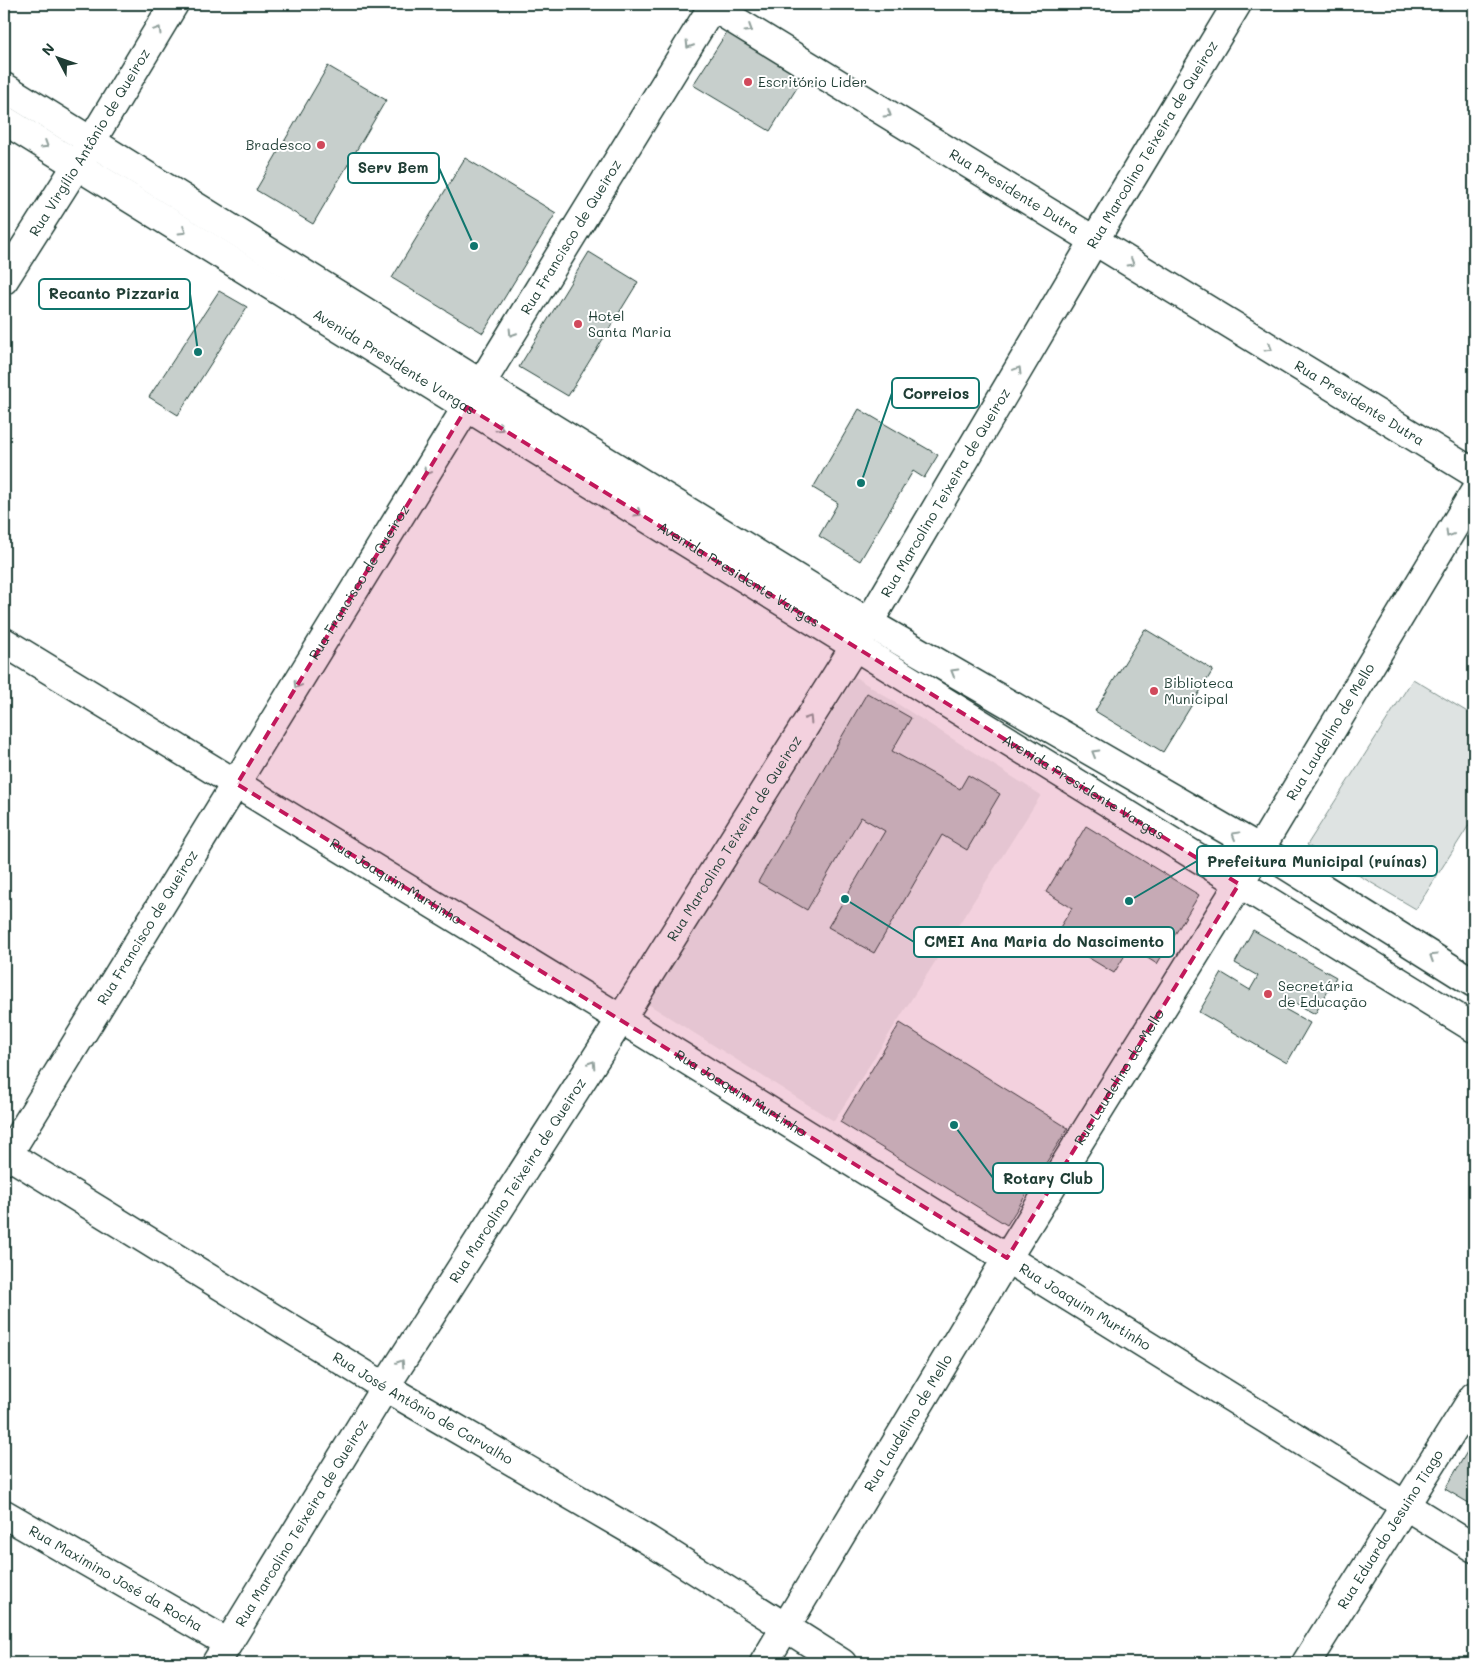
<svg xmlns="http://www.w3.org/2000/svg" width="1478" height="1667" viewBox="0 0 1478 1667" font-family="Mali,sans-serif">
<style>
.built{fill:#eef1f0}
.green{fill:#dee3e2;stroke:#7e908b}
.building{fill:#c7cfcc;stroke:#1f3d34}
.lines{fill:none;stroke-linecap:round;stroke-linejoin:round}
.minor-casing{stroke:#1f3d34;stroke-width:31}
.minor{stroke:#fff;stroke-width:28}
.oneway{stroke:#8f9e9a}
.marked{fill:#c2185b;fill-opacity:0.2;stroke:#c2185b;stroke-width:4;stroke-dasharray:10 6;stroke-linejoin:round}
.poi-dot{fill:#d1495b;stroke:#fff;stroke-width:2}
.labels{text-anchor:middle;stroke-width:4;stroke-linejoin:round;paint-order:stroke}
.poi-label{font-size:14px;fill:#1f3d34;stroke:#fff;text-anchor:start}
.street-label{font-size:14px;fill:#1f3d34;stroke:#fff}
.leader{fill:none;stroke:#0f766e;stroke-width:2}
.callout-dot{fill:#0f766e;stroke:#fff;stroke-width:2}
.callout{fill:#fff;stroke:#0f766e;stroke-width:2}
.callout-label{font-size:15px;text-anchor:middle;font-weight:bold;fill:#1f3d34}
</style>
<rect width="100%" height="100%" fill="#fff"/>
<filter id="ink" filterUnits="userSpaceOnUse"><feTurbulence type="fractalNoise" baseFrequency=".02" numOctaves="2"/><feDisplacementMap in="SourceGraphic" scale="10" xChannelSelector="R" yChannelSelector="G"/><feConvolveMatrix kernelMatrix="1 2 1 2 8 2 1 2 1" color-interpolation-filters="sRGB"/></filter>
<g filter="url(#ink)">
<path class="built" d="M 855,677 L 1041,795 L 834,1121 L 648,1004 Z"/>
<path class="green" d="M 1413,679 L 1474,716 L 1474,817 L 1416,909 L 1307,845 Z"/>
<path class="building" d="M 727,32 L 803,78 L 770,131 L 693,85 Z
M 328,66 L 386,100 L 313,224 L 256,190 Z
M 465,158 L 556,213 L 483,333 L 392,278 Z
M 589,252 L 638,282 L 568,396 L 519,367 Z
M 219,291 L 247,307 L 178,415 L 149,397 Z
M 859,409 L 938,455 L 924,478 L 913,471 L 860,561 L 819,536 L 838,503 L 813,488 Z
M 1145,629 L 1213,670 L 1163,752 L 1095,711 Z
M 867,693 L 911,718 L 892,751 L 960,789 L 968,775 L 1000,794 L 967,850 L 942,835 L 874,953 L 828,927 L 885,831 L 861,817 L 807,910 L 758,882 Z
M 1086,826 L 1199,895 L 1157,964 L 1130,947 L 1114,973 L 1054,937 L 1072,908 L 1046,892 Z
M 1253,930 L 1336,977 L 1315,1014 L 1288,999 L 1283,1008 L 1310,1023 L 1287,1063 L 1199,1012 L 1222,973 L 1250,990 L 1258,976 L 1235,963 Z
M 900,1023 L 1068,1128 L 1007,1225 L 840,1122 Z
M 1474,1440 L 1474,1506 L 1445,1489 Z"/>
<g class="lines">
<defs>
<g id="minor">
<path id="s1" d="M 708,4 L 1474,473"/>
<path d="M 4,87 L 481,384 L 869,623 L 1260,849 L 1474,983"/>
<path id="s2" d="M 4,120 L 467,407 L 1474,1028"/>
<path id="s3" d="M 4,280 L 77,165 L 174,4"/>
<path id="s4" d="M 4,642 L 621,1019 L 1474,1548"/>
<path id="s5" d="M 4,1152 L 385,1387 L 648,1540 L 842,1663"/>
<path id="s6" d="M 4,1161 L 714,4"/>
<path id="s7" d="M 4,1514 L 228,1643"/>
<path id="s8" d="M 216,1663 L 385,1387 L 621,1019 L 855,646 L 1094,241 L 1237,4"/>
<path id="s9" d="M 764,1663 L 1007,1258 L 1239,884 L 1474,493"/>
<path id="s10" d="M 1306,1663 L 1474,1396"/>
</g>
</defs>
<use href="#minor" class="minor-casing"/>
<use href="#minor" class="minor"/>
</g>
<defs><path id="oneway-chevron" d="M-2-3.5L2.5 0L-2 3.5" fill="none" stroke-width="1.6" stroke-linecap="round" stroke-linejoin="round" transform="scale(1.25)"/></defs>
<g class="oneway">
<use href="#oneway-chevron" transform="translate(749 29) rotate(32)"/>
<use href="#oneway-chevron" transform="translate(158 30) rotate(-59)"/>
<use href="#oneway-chevron" transform="translate(689 45) rotate(122)"/>
<use href="#oneway-chevron" transform="translate(888 114) rotate(32)"/>
<use href="#oneway-chevron" transform="translate(45 145) rotate(32)"/>
<use href="#oneway-chevron" transform="translate(183 231) rotate(32)"/>
<use href="#oneway-chevron" transform="translate(1131 263) rotate(31)"/>
<use href="#oneway-chevron" transform="translate(512 333) rotate(122)"/>
<use href="#oneway-chevron" transform="translate(1269 348) rotate(31)"/>
<use href="#oneway-chevron" transform="translate(1018 370) rotate(-59)"/>
<use href="#oneway-chevron" transform="translate(500 428) rotate(32)"/>
<use href="#oneway-chevron" transform="translate(427 472) rotate(121)"/>
<use href="#oneway-chevron" transform="translate(638 513) rotate(32)"/>
<use href="#oneway-chevron" transform="translate(1449 534) rotate(121)"/>
<use href="#oneway-chevron" transform="translate(954 672) rotate(-150)"/>
<use href="#oneway-chevron" transform="translate(297 685) rotate(121)"/>
<use href="#oneway-chevron" transform="translate(809 719) rotate(-58)"/>
<use href="#oneway-chevron" transform="translate(1095 753) rotate(-150)"/>
<use href="#oneway-chevron" transform="translate(1235 835) rotate(-150)"/>
<use href="#oneway-chevron" transform="translate(1433 957) rotate(-148)"/>
<use href="#oneway-chevron" transform="translate(592 1064) rotate(-57)"/>
<use href="#oneway-chevron" transform="translate(401 1363) rotate(-57)"/>
</g>
</g>
<path class="marked" d="M 467,407 L 1239,884 L 1007,1258 L 237,784 Z"/>
<g class="poi-dot">
<circle cx="748" cy="82" r="5"/>
<circle cx="321" cy="145" r="5"/>
<circle cx="578" cy="324" r="5"/>
<circle cx="1154" cy="691" r="5"/>
<circle cx="1268" cy="994" r="5"/>
</g>
<g class="labels">
<g class="poi-label">
<text x="758" y="87">Escritório Lider</text>
<text x="311" y="150" text-anchor="end">Bradesco</text>
<text x="588" y="321">Hotel<tspan x="588" dy="16">Santa Maria</tspan></text>
<text x="1164" y="688">Biblioteca<tspan x="1164" dy="16">Municipal</tspan></text>
<text x="1278" y="991">Secretária<tspan x="1278" dy="16">de Educação</tspan></text>
</g>
<g class="street-label">
<text dy="5" stroke="none"><textPath href="#s3" startOffset="162">Rua Virgílio Antônio de Queiroz</textPath></text>
<text dy="5" stroke="none"><textPath href="#s8" startOffset="1784">Rua Marcolino Teixeira de Queiroz</textPath></text>
<text dy="5" stroke="none"><textPath href="#s1" startOffset="359">Rua Presidente Dutra</textPath></text>
<text dy="5" stroke="none"><textPath href="#s6" startOffset="1084">Rua Francisco de Queiroz</textPath></text>
<text dy="5" stroke="none"><textPath href="#s2" startOffset="459">Avenida Presidente Vargas</textPath></text>
<text dy="5" stroke="none"><textPath href="#s1" startOffset="764">Rua Presidente Dutra</textPath></text>
<text dy="5" stroke="none"><textPath href="#s8" startOffset="1379">Rua Marcolino Teixeira de Queiroz</textPath></text>
<text dy="5" stroke="none"><textPath href="#s2" startOffset="864">Avenida Presidente Vargas</textPath></text>
<text dy="5" stroke="none"><textPath href="#s6" startOffset="679">Rua Francisco de Queiroz</textPath></text>
<text dy="5" stroke="none"><textPath href="#s9" startOffset="1090">Rua Laudelino de Mello</textPath></text>
<text dy="5" stroke="none"><textPath href="#s2" startOffset="1269">Avenida Presidente Vargas</textPath></text>
<text dy="5" stroke="none"><textPath href="#s8" startOffset="974">Rua Marcolino Teixeira de Queiroz</textPath></text>
<text dy="5" stroke="none"><textPath href="#s4" startOffset="459">Rua Joaquim Murtinho</textPath></text>
<text dy="5" stroke="none"><textPath href="#s6" startOffset="274">Rua Francisco de Queiroz</textPath></text>
<text dy="5" stroke="none"><textPath href="#s9" startOffset="685">Rua Laudelino de Mello</textPath></text>
<text dy="5" stroke="none"><textPath href="#s4" startOffset="864">Rua Joaquim Murtinho</textPath></text>
<text dy="5" stroke="none"><textPath href="#s8" startOffset="569">Rua Marcolino Teixeira de Queiroz</textPath></text>
<text dy="5" stroke="none"><textPath href="#s4" startOffset="1269">Rua Joaquim Murtinho</textPath></text>
<text dy="5" stroke="none"><textPath href="#s5" startOffset="491">Rua José Antônio de Carvalho</textPath></text>
<text dy="5" stroke="none"><textPath href="#s9" startOffset="280">Rua Laudelino de Mello</textPath></text>
<text dy="5" stroke="none"><textPath href="#s8" startOffset="164">Rua Marcolino Teixeira de Queiroz</textPath></text>
<text dy="5" stroke="none"><textPath href="#s10" startOffset="158">Rua Eduardo Jesuino Tiago</textPath></text>
<text dy="5" stroke="none"><textPath href="#s7" startOffset="129">Rua Maximino José da Rocha</textPath></text>
</g>
</g>
<path class="leader" d="M474 246L439 168M198 352L190 294M861 483L892 393M1129 901L1197 861M845 899L914 942M954 1125L993 1178"/>
<g class="callout-dot">
<circle cx="474" cy="246" r="5"/>
<circle cx="198" cy="352" r="5"/>
<circle cx="861" cy="483" r="5"/>
<circle cx="1129" cy="901" r="5"/>
<circle cx="845" cy="899" r="5"/>
<circle cx="954" cy="1125" r="5"/>
</g>
<g class="callout">
<rect x="348" y="153" width="91" height="30" rx="5"/>
<rect x="39" y="279" width="151" height="30" rx="5"/>
<rect x="892" y="378" width="87" height="30" rx="5"/>
<rect x="1197" y="846" width="240" height="30" rx="5"/>
<rect x="914" y="927" width="260" height="30" rx="5"/>
<rect x="993" y="1163" width="110" height="30" rx="5"/>
</g>
<g class="callout-label">
<text x="393" y="173">Serv Bem</text>
<text x="114" y="299">Recanto Pizzaria</text>
<text x="936" y="399">Correios</text>
<text x="1317" y="867">Prefeitura Municipal (ruínas)</text>
<text x="1044" y="947">CMEI Ana Maria do Nascimento</text>
<text x="1048" y="1184">Rotary Club</text>
</g>
<rect width="1478" height="1667" fill="none" stroke="#fff" stroke-width="20"/>
<rect x="10" y="10" width="1458" height="1647" fill="none" stroke="#1f3d34" stroke-width="2" filter="url(#ink)"/>
<g transform="translate(58 58) rotate(311)" stroke="#ffffff" stroke-width="4" paint-order="stroke">
<path d="M0-4L9 19L0 12L-9 19Z" fill="#1f3d34"/>
<text y="-8" font-size="14" font-weight="bold" text-anchor="middle" fill="#1f3d34">N</text>
</g>
</svg>
